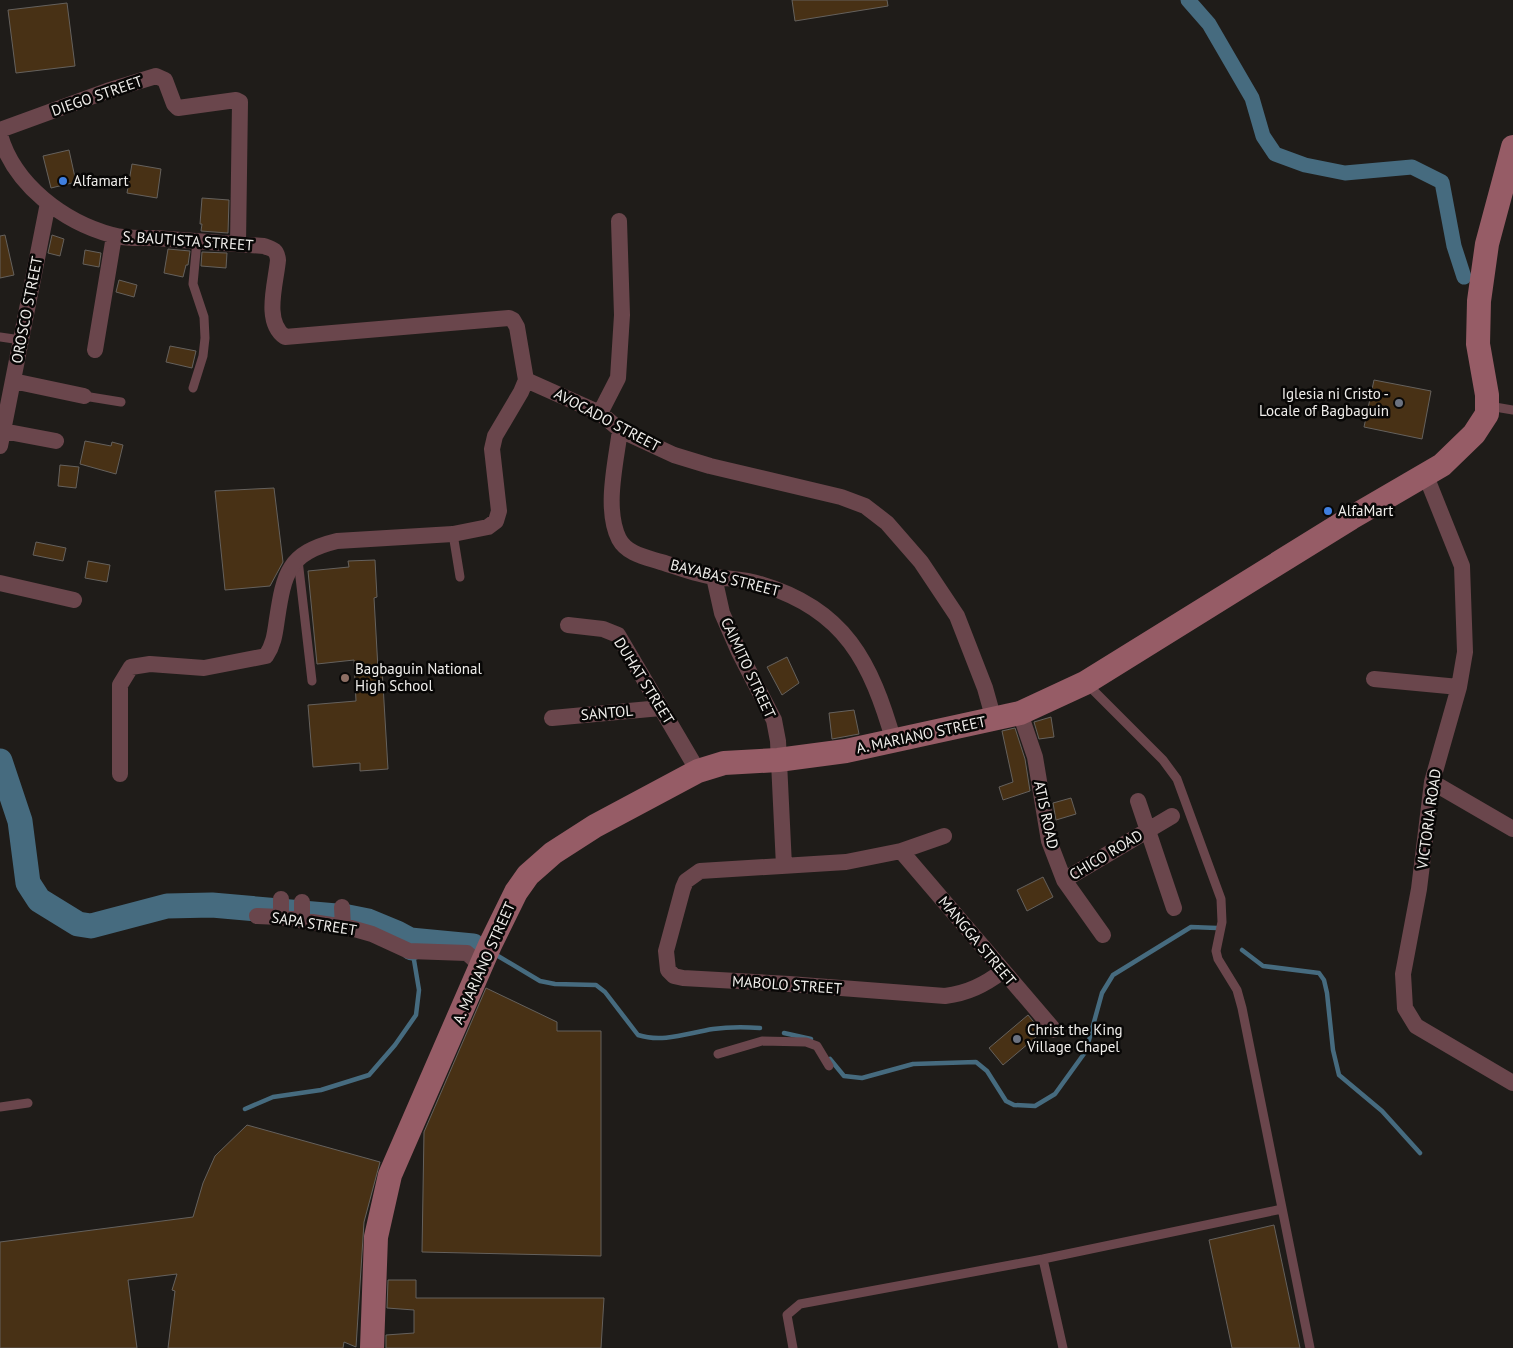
<svg xmlns="http://www.w3.org/2000/svg" width="1513" height="1348" viewBox="0 0 1513 1348" font-family="'PT Sans',sans-serif">
<style>
.lines{fill:none;stroke-linecap:round;stroke-linejoin:round}
.stream{stroke:#466b7f;stroke-width:4.5}
.canal{stroke:#466b7f;stroke-width:15}
.river{stroke:#466b7f;stroke-width:25}
.building{fill:#483115;stroke:#65615d}
.lane{stroke:#6a464c;stroke-width:9}
.street{stroke:#6a464c;stroke-width:16}
.secondary{stroke:#965c66;stroke-width:24}
.shop-dot{fill:#3f7fe0;stroke:#080706;stroke-width:2}
.worship-dot{fill:#6b7280;stroke:#080706;stroke-width:2}
.education-dot{fill:#8d6e63;stroke:#080706;stroke-width:2}
.labels{text-anchor:middle;stroke-width:5;stroke-linejoin:round;paint-order:stroke}
.street-label{font-size:15px;fill:#f0eeeb;stroke:#080706}
.poi-label{font-size:15px;fill:#f0eeeb;stroke:#080706;text-anchor:start}
</style>
<rect width="100%" height="100%" fill="#1f1c19"/>
<g class="lines">
<path class="stream" d="M 1242,950 L 1263,966 L 1319,973 L 1324,980 L 1327,993 L 1333,1050 L 1339,1075 L 1382,1111 L 1420,1153
M 493,953 L 540,981 L 555,984 L 596,985 L 605,992 L 638,1035 C 663,1043 688,1033 713,1029 C 728,1027 744,1027 760,1028
M 784,1033 L 811,1039
M 830,1059 L 844,1076 L 862,1078 L 913,1064 L 976,1062 L 987,1071 L 1006,1101 L 1014,1105 L 1035,1106 L 1055,1094 L 1086,1051 L 1102,993 L 1113,975 L 1191,927 L 1217,928
M 245,1109 L 273,1097 L 321,1090 L 369,1075 L 395,1045 L 416,1015 L 419,990 L 414,960"/>
<path class="canal" d="M 1188,0 L 1209,24 L 1252,98 L 1263,136 L 1275,154 L 1305,165 L 1345,173 L 1412,167 L 1442,182 L 1454,246 L 1464,277"/>
<path class="river" d="M 0,761 L 20,821 L 28,883 L 39,900 L 78,924 L 91,926 L 167,906 L 212,905 L 348,917 L 368,921 L 397,933 L 410,940 L 412,948
M 410,940 L 473,946"/>
</g>
<path class="building" d="M 792,0 L 887,0 L 888,6 L 795,21 Z
M 67,3 L 75,66 L 16,73 L 8,10 Z
M 69,150 L 76,182 L 51,188 L 43,156 Z
M 132,164 L 161,169 L 157,198 L 127,193 Z
M 202,198 L 229,200 L 228,233 L 201,231 L 202,224 L 200,224 Z
M 5,235 L 14,275 L 0,278 L 0,236 Z
M 52,235 L 64,239 L 60,256 L 48,253 Z
M 168,249 L 190,251 L 188,265 L 186,265 L 183,277 L 164,273 Z
M 85,250 L 101,253 L 99,267 L 83,264 Z
M 202,252 L 227,253 L 226,268 L 201,266 Z
M 119,280 L 137,285 L 134,297 L 116,292 Z
M 170,346 L 196,351 L 192,368 L 166,362 Z
M 1374,380 L 1431,391 L 1422,439 L 1364,427 Z
M 85,441 L 111,446 L 112,442 L 123,445 L 116,474 L 80,464 Z
M 60,465 L 79,467 L 76,488 L 58,486 Z
M 274,488 L 283,562 L 270,586 L 225,590 L 215,491 Z
M 36,542 L 66,548 L 63,561 L 33,555 Z
M 375,560 L 377,597 L 374,598 L 378,669 L 382,668 L 388,769 L 360,771 L 360,763 L 313,767 L 308,705 L 356,701 L 354,660 L 317,664 L 308,571 L 349,567 L 348,561 Z
M 88,561 L 110,565 L 107,582 L 85,578 Z
M 787,657 L 799,683 L 782,695 L 767,667 Z
M 854,710 L 859,734 L 832,739 L 829,713 Z
M 1051,717 L 1054,737 L 1039,739 L 1034,722 Z
M 1015,728 L 1025,759 L 1030,791 L 1003,800 L 999,787 L 1013,782 L 1002,731 Z
M 1071,798 L 1076,814 L 1056,820 L 1053,803 Z
M 1043,877 L 1053,897 L 1027,911 L 1017,890 Z
M 486,988 L 557,1022 L 557,1031 L 601,1031 L 601,1256 L 422,1252 L 424,1132 Z
M 1028,1015 L 1042,1032 L 1003,1065 L 989,1048 Z
M 247,1125 L 380,1162 L 364,1222 L 356,1347 L 344,1342 L 343,1348 L 168,1348 L 175,1291 L 172,1290 L 177,1274 L 128,1280 L 137,1348 L 0,1348 L 0,1242 L 193,1217 L 203,1183 L 215,1156 Z
M 1274,1225 L 1300,1348 L 1232,1348 L 1209,1240 Z
M 388,1280 L 416,1280 L 416,1298 L 604,1298 L 601,1348 L 386,1348 L 386,1335 L 414,1333 L 414,1310 L 387,1308 Z"/>
<g class="lines">
<path class="lane" d="M 0,337 L 21,340
M 193,388 L 203,356 L 205,338 L 204,317 L 193,284 L 197,241
M 84,396 L 121,402
M 1489,406 L 1513,410
M 453,534 L 460,577
M 298,560 L 312,681
M 1087,684 L 1163,760 L 1177,779 L 1221,899 L 1222,922 L 1216,951 L 1218,959 L 1237,990 L 1242,1008 L 1310,1348
M 718,1054 L 762,1041 L 806,1042 L 817,1046 L 829,1066
M 0,1107 L 28,1103
M 1043,1259 L 1063,1348
M 793,1348 L 787,1315 L 800,1304 L 1043,1259 L 1282,1209"/>
<path class="street" d="M 0,130 L 107,91 L 156,76 L 165,80 L 174,104 L 178,108 L 236,100 L 240,102 L 238,244
M 0,135 C 14,185 64,222 112,235 C 125,239 140,238 154,238 C 191,241 227,243 264,246 C 273,249 277,250 278,260 C 276,283 263,322 285,337 L 509,318 L 513,320 L 517,327 L 526,380
M 95,350 L 114,236
M 13,381 L 84,396
M 600,413 L 618,378 L 622,315 L 619,221
M 620,430 C 616,462 604,509 619,539 C 627,554 645,557 661,562 C 678,567 697,575 715,577 C 730,579 746,579 760,584 C 845,609 871,662 894,742
M 3,431 L 56,441
M 0,446 L 48,203
M 1426,476 L 1462,566 L 1465,652 L 1459,687 L 1432,782 L 1419,889 L 1403,974 L 1405,1008 L 1416,1026 L 1513,1083
M 714,577 L 722,613 L 739,652 L 774,720 L 778,741 L 784,866
M 0,583 L 74,600
M 568,625 L 603,629 L 618,635 L 698,771
M 1374,679 L 1459,687
M 1020,713 L 1035,757 L 1049,841 L 1064,880 L 1103,935
M 552,718 L 661,708
M 120,774 L 120,685 L 131,667 L 150,664 L 204,668 L 266,656 C 274,644 275,633 277,619 C 284,573 288,553 337,541 L 453,534 L 488,527 L 496,521 L 499,511 L 492,449 L 495,436 L 521,392 L 526,380 L 600,413 L 620,430 L 674,455 L 710,466 L 841,497 L 865,506 L 887,523 L 921,562 L 957,616 L 985,688 L 994,720
M 1432,782 L 1513,829
M 1138,801 L 1174,908
M 944,836 L 901,851 L 846,862 L 700,871 L 686,881 L 683,888 L 666,951 L 668,970 L 674,976 L 683,978 L 789,984 L 945,996 C 968,993 984,985 1003,971
M 901,851 L 1054,1030
M 1064,880 L 1172,816
M 281,899 L 281,917
M 342,907 L 343,927
M 257,916 L 280,917 L 351,928 L 372,934 L 409,951 L 467,953 L 481,966
M 302,920 L 302,902"/>
<path class="secondary" d="M 372,1348 L 376,1237 L 390,1175 L 490,945 L 516,892 L 528,875 L 553,853 L 595,826 L 698,771 L 724,763 L 778,760 L 846,751 L 1020,713 L 1085,683 L 1351,518 L 1442,465 L 1474,434 L 1487,414 L 1487,395 L 1478,344 L 1479,301 L 1487,244 L 1513,147"/>
</g>
<g class="shop-dot">
<circle cx="63" cy="181" r="5"/>
<circle cx="1328" cy="511" r="5"/>
</g>
<g class="worship-dot">
<circle cx="1399" cy="403" r="5"/>
<circle cx="1017" cy="1039" r="5"/>
</g>
<circle class="education-dot" cx="345" cy="678" r="5"/>
<g class="labels">
<g class="street-label">
<text transform="translate(97 96) rotate(-19)" y="5">DIEGO STREET</text>
<text transform="translate(188 241) rotate(4)" y="5">S. BAUTISTA STREET</text>
<text transform="translate(27 310) rotate(-79)" y="5">OROSCO STREET</text>
<text transform="translate(607 420) rotate(28)" y="5">AVOCADO STREET</text>
<text transform="translate(725 578) rotate(14)" y="5">BAYABAS STREET</text>
<text transform="translate(748 668) rotate(65)" y="5">CAIMITO STREET</text>
<text transform="translate(644 681) rotate(58)" y="5">DUHAT STREET</text>
<text transform="translate(607 713) rotate(-5)" y="5">SANTOL</text>
<text transform="translate(921 735) rotate(-12)" y="5">A. MARIANO STREET</text>
<text transform="translate(1046 815) rotate(78)" y="5">ATIS ROAD</text>
<text transform="translate(1429 819) rotate(-82)" y="5">VICTORIA ROAD</text>
<text transform="translate(1106 855) rotate(-31)" y="5">CHICO ROAD</text>
<text transform="translate(314 924) rotate(9)" y="5">SAPA STREET</text>
<text transform="translate(977 941) rotate(50)" y="5">MANGGA STREET</text>
<text transform="translate(484 963) rotate(-66)" y="5">A. MARIANO STREET</text>
<text transform="translate(787 985) rotate(4)" y="5">MABOLO STREET</text>
</g>
<g class="poi-label">
<text x="73" y="186">Alfamart</text>
<text x="1389" y="399" text-anchor="end">Iglesia ni Cristo -<tspan x="1389" dy="17">Locale of Bagbaguin</tspan></text>
<text x="1338" y="516">AlfaMart</text>
<text x="355" y="674">Bagbaguin National<tspan x="355" dy="17">High School</tspan></text>
<text x="1027" y="1035">Christ the King<tspan x="1027" dy="17">Village Chapel</tspan></text>
</g>
</g>
</svg>
